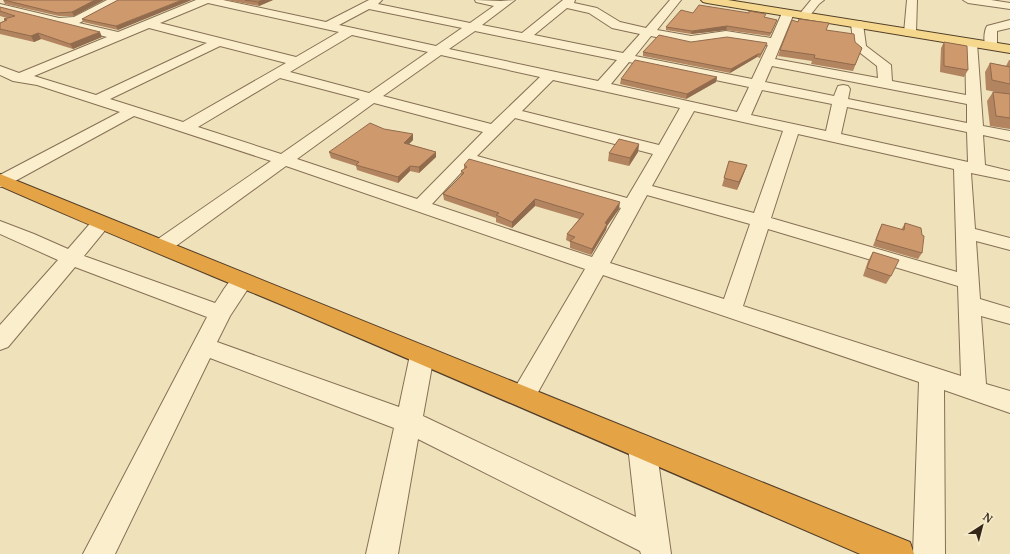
<svg xmlns="http://www.w3.org/2000/svg" width="1010" height="554" viewBox="0 0 1010 554" font-family="'Noto Serif',serif">
<style>
.lines{fill:none;stroke-linecap:round;stroke-linejoin:round}
.minor-casing{stroke:#867054;stroke-width:2}
.major-casing{stroke:#533e29;stroke-width:2}
.highway-casing{stroke:#533e29;stroke-width:2}
.minor{fill:#faeecd;fill-rule:evenodd}
.major{fill:#f5d88e;fill-rule:evenodd}
.highway{fill:#e4a345;fill-rule:evenodd}
.wall{fill:#b2845f}
.shaded-wall{fill:#916b4d}
.building{fill:#cf996e;stroke:#916b4d}
</style>
<rect width="100%" height="100%" fill="#efe1ba"/>
<g class="lines">
<defs>
<path id="minor" d="M 107,0 L 121,0 L 120,2 L 79,23 L 118,32 L 196,0 L 223,0 L 326,22 L 369,0 L 382,0 L 378,4 L 470,23 L 494,6 L 476,2 L 475,0 L 501,1 L 515,0 L 482,25 L 522,33 L 563,0 L 575,0 L 574,3 L 597,8 L 620,22 L 646,28 L 670,0 L 681,0 L 657,30 L 691,36 L 726,31 L 771,38 L 782,13 L 784,11 L 792,11 L 794,13 L 775,59 L 878,78 L 877,66 L 854,48 L 851,24 L 853,21 L 861,21 L 863,24 L 866,46 L 891,65 L 892,81 L 966,95 L 965,43 L 967,40 L 975,40 L 977,43 L 983,126 L 1010,131 L 1010,141 L 983,135 L 985,165 L 1010,171 L 1010,181 L 971,173 L 975,229 L 1010,238 L 1010,250 L 976,241 L 980,299 L 1010,308 L 1010,324 L 981,316 L 986,384 L 1010,391 L 1010,413 L 944,390 L 945,554 L 913,554 L 919,382 L 603,275 L 532,403 L 523,406 L 514,403 L 510,396 L 585,269 L 286,166 L 169,251 L 162,252 L 155,251 L 152,246 L 155,241 L 271,161 L 134,116 L 6,186 L 0,187 L 0,175 L 120,112 L 37,85 L 13,81 L 0,75 L 0,66 L 19,73 L 107,37 L 0,10 L 0,4 L 59,18 L 74,17 ZM 208,3 L 339,32 L 296,57 L 160,23 ZM 567,8 L 589,13 L 612,28 L 640,34 L 623,53 L 534,35 ZM 369,9 L 462,28 L 436,46 L 339,25 ZM 149,28 L 207,43 L 96,95 L 34,76 ZM 475,31 L 617,60 L 598,81 L 449,49 ZM 352,35 L 428,52 L 369,93 L 290,72 ZM 651,36 L 691,44 L 726,39 L 768,45 L 752,79 L 635,56 ZM 220,46 L 286,63 L 183,122 L 110,99 ZM 441,55 L 540,77 L 491,124 L 383,96 ZM 629,62 L 749,87 L 737,112 L 611,84 ZM 772,66 L 967,104 L 967,123 L 848,99 L 850,89 L 848,86 L 843,85 L 838,86 L 834,96 L 765,82 ZM 280,78 L 360,99 L 281,154 L 198,127 ZM 553,80 L 680,108 L 659,145 L 522,111 ZM 762,90 L 832,104 L 826,131 L 751,115 ZM 374,103 L 483,132 L 417,199 L 297,159 ZM 847,107 L 967,132 L 968,162 L 841,134 ZM 694,111 L 783,131 L 754,213 L 652,186 ZM 515,118 L 653,154 L 627,198 L 477,156 ZM 798,134 L 954,169 L 957,272 L 771,218 ZM 469,164 L 621,208 L 592,257 L 432,204 ZM 647,195 L 750,224 L 724,299 L 610,263 ZM 768,229 L 958,286 L 961,376 L 743,306 Z
M 811,0 L 824,0 L 819,4 L 808,18 L 800,18 L 798,16 Z
M 907,0 L 917,0 L 916,33 L 914,36 L 906,36 L 904,33 Z
M 963,0 L 991,0 L 1010,3 L 1010,9 L 968,3 Z
M 1010,20 L 1010,28 L 997,31 L 997,46 L 995,49 L 987,49 C 983,44 984,31 987,26 Z
M 101,217 L 108,219 L 111,223 L 84,256 L 215,303 C 225,289 231,271 249,276 L 253,281 L 230,316 L 217,342 L 399,407 L 410,355 L 414,348 L 422,346 L 430,348 L 434,355 L 423,416 L 636,517 L 628,446 L 632,438 L 642,434 L 652,438 L 656,446 L 671,554 L 641,554 L 640,551 L 418,439 L 398,554 L 366,554 L 394,428 L 210,358 L 115,554 L 83,554 L 207,317 L 75,267 L 8,347 L 0,350 L 0,325 L 58,260 L 0,234 L 0,221 L 34,234 L 68,249 L 94,219 Z"/>
<path id="major" d="M 701,0 L 728,0 L 1010,45 L 1010,53 L 707,3 L 703,2 Z"/>
<path id="highway" d="M 0,174 L 910,542 L 914,554 L 860,554 C 672,472 483,391 294,310 C 196,269 97,229 0,186 Z"/>
</defs>
<use href="#minor" class="minor-casing"/>
<use href="#major" class="major-casing"/>
<use href="#highway" class="highway-casing"/>
<use href="#minor" class="minor"/>
<use href="#major" class="major"/>
<use href="#highway" class="highway"/>
</g>
<path class="wall" d="M 3,0 L 104,0 L 74,16 L 59,16 L 5,4 Z
M 118,0 L 118,30 L 83,22 L 82,19 Z
M 226,0 L 273,0 L 259,6 Z
M 0,7 L 102,37 L 73,49 L 41,39 L 34,42 L 0,34 L 0,23 L 4,21 L 4,19 L 7,18 L 0,16 Z
M 693,13 L 765,18 L 777,20 L 770,36 L 726,30 L 691,34 L 666,30 L 666,27 Z
M 798,22 L 826,30 L 855,42 L 862,48 L 853,71 L 811,64 L 812,61 L 778,56 L 780,50 Z
M 691,42 L 767,43 L 760,58 L 757,57 L 730,73 L 643,56 L 643,52 Z
M 944,42 L 968,70 L 964,77 L 940,72 L 941,48 Z
M 1009,60 L 1010,60 L 1010,129 L 990,126 L 987,101 L 993,92 L 1000,93 L 986,90 L 985,72 L 990,63 L 1006,66 Z
M 717,77 L 716,82 L 686,99 L 620,84 L 621,79 Z
M 413,140 L 409,144 L 436,152 L 436,157 L 419,173 L 410,171 L 398,183 L 357,170 L 356,166 L 331,158 L 329,152 Z
M 639,144 L 638,152 L 629,166 L 608,161 L 609,153 Z
M 729,161 L 747,165 L 744,173 L 737,190 L 722,186 Z
M 464,165 L 619,209 L 607,226 L 606,230 L 591,255 L 570,248 L 570,242 L 566,240 L 567,234 L 579,219 L 535,206 L 512,228 L 496,222 L 496,218 L 444,200 L 443,194 L 461,175 L 461,171 L 464,169 Z
M 905,223 L 922,253 L 918,259 L 873,246 L 879,230 L 882,224 L 901,230 Z
M 873,252 L 891,276 L 886,284 L 863,276 L 868,261 Z"/>
<path class="shaded-wall" d="M 95,0 L 104,0 L 74,16 L 72,12 Z
M 182,0 L 192,0 L 118,30 L 116,26 Z
M 263,0 L 273,0 L 259,6 L 258,2 Z
M 727,26 L 726,30 L 691,34 L 692,31 Z
M 100,32 L 102,37 L 73,49 L 70,44 Z
M 38,33 L 41,39 L 34,42 L 31,36 Z
M 758,54 L 757,57 L 730,73 L 731,69 Z
M 717,77 L 716,82 L 686,99 L 687,94 Z
M 413,134 L 413,140 L 405,148 L 404,143 Z
M 639,144 L 638,152 L 629,166 L 630,158 Z
M 436,152 L 436,157 L 419,173 L 419,167 Z
M 747,165 L 744,173 L 737,190 L 739,182 Z
M 410,166 L 410,171 L 398,183 L 398,177 Z
M 535,199 L 535,206 L 512,228 L 512,222 Z
M 620,202 L 619,209 L 607,226 L 606,230 L 591,255 L 592,249 L 605,223 Z"/>
<path class="building" d="M 4,0 L 95,0 L 72,12 L 57,13 Z
M 118,0 L 182,0 L 116,26 L 82,19 Z
M 245,0 L 263,0 L 258,2 Z
M 699,5 L 749,13 L 749,11 L 766,14 L 764,17 L 777,20 L 771,33 L 727,26 L 692,31 L 666,27 L 681,10 L 693,13 Z
M 0,7 L 100,32 L 70,44 L 38,33 L 31,36 L 0,29 L 0,23 L 7,20 L 4,19 L 15,16 L 0,11 Z
M 799,19 L 829,23 L 826,30 L 854,34 L 855,42 L 862,48 L 855,65 L 814,58 L 815,55 L 780,50 L 792,20 L 798,22 Z
M 659,35 L 691,42 L 727,37 L 767,43 L 761,54 L 758,54 L 731,69 L 643,52 Z
M 944,42 L 967,46 L 968,70 L 944,66 Z
M 635,60 L 717,77 L 687,94 L 621,79 Z
M 990,63 L 1010,67 L 1010,84 L 992,80 Z
M 993,92 L 1010,94 L 1010,118 L 996,116 Z
M 370,123 L 384,129 L 413,134 L 404,143 L 436,152 L 419,167 L 410,166 L 398,177 L 356,165 L 359,162 L 329,152 Z
M 619,139 L 639,144 L 630,158 L 609,153 Z
M 469,159 L 620,202 L 605,223 L 607,224 L 592,249 L 570,241 L 575,237 L 567,234 L 584,214 L 535,199 L 512,222 L 496,215 L 499,213 L 443,194 L 464,173 L 461,171 L 467,167 L 464,165 Z
M 729,161 L 747,165 L 739,182 L 724,178 Z
M 905,223 L 921,228 L 922,235 L 924,236 L 922,253 L 876,240 L 882,224 L 904,230 Z
M 873,252 L 899,260 L 891,276 L 867,268 Z"/>
<g transform="translate(982 526) rotate(36)" stroke="#f6ebca" stroke-width="3" paint-order="stroke">
<path d="M0-3L7 15L0 10L-7 15Z" fill="#34271a"/>
<text y="-6" font-size="11" font-weight="bold" text-anchor="middle" fill="#34271a">N</text>
</g>
</svg>
